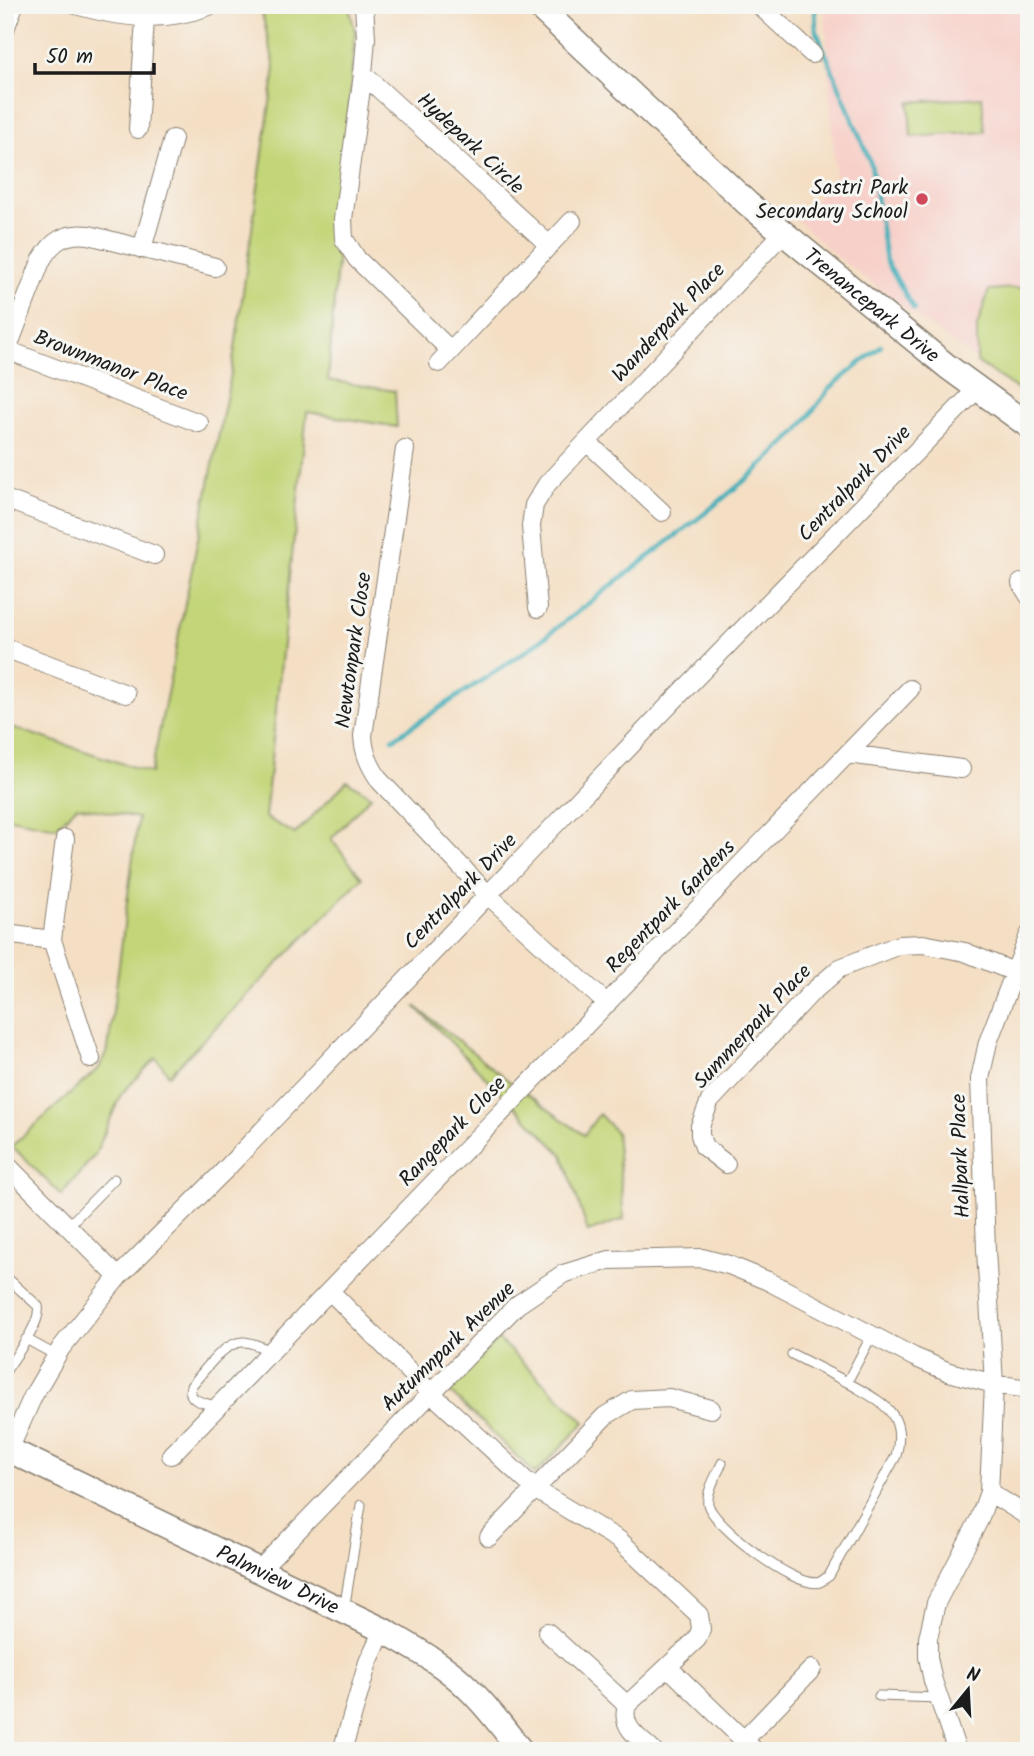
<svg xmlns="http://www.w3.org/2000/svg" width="1034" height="1756" viewBox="0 0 1034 1756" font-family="Kalam,sans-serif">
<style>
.built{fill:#f7d0c9}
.green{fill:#c3d578;stroke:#70784a;stroke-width:2}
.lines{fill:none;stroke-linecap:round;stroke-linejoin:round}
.stream{stroke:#3eafb9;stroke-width:4.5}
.lane-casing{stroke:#887e70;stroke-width:11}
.street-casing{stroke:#887e70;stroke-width:20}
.secondary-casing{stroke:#887e70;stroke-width:27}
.lane{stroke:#fff;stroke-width:9}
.street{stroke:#fff;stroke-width:18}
.secondary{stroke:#fff;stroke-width:24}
.poi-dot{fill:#d1495b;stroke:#f6f6f2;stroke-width:2.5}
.labels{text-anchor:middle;stroke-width:6;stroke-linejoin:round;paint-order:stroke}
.street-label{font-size:21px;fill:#1c1c1c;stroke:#f6f6f2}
.poi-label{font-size:21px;fill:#1c1c1c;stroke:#f6f6f2;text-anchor:end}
</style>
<rect width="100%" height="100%" fill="#f6f6f2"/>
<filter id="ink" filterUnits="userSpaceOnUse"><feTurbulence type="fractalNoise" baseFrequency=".0143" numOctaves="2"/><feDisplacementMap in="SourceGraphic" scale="14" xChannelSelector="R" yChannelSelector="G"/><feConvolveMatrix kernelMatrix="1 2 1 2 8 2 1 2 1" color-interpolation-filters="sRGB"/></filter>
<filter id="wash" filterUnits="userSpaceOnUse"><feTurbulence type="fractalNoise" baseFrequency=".00686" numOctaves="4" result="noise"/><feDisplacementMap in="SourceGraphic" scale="28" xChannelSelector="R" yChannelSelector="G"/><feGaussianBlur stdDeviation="1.57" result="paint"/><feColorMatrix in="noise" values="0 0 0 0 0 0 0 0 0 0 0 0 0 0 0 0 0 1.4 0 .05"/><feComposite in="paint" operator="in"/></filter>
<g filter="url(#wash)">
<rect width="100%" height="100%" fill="#f4dfc4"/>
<path class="built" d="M 825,5 L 1029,5 L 1029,397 L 918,318 L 836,256 L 797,220 L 835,177 Z"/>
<path class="green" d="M 260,5 L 349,5 L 355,32 L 328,380 L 395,391 L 397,427 L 307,412 L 265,817 L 295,834 L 347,781 L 371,796 L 331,839 L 362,878 L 169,1075 L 156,1058 L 121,1094 L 95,1155 L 61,1195 L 12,1146 L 99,1068 L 108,1049 L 138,818 L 77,806 L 56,827 L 5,817 L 5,725 L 151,773 L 232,369 L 275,68 Z
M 982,97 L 985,132 L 911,137 L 909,102 Z
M 1029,287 L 1029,397 L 977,362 L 977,327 L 989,290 Z
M 415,1006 L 505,1078 L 584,1135 L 599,1114 L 616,1132 L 624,1219 L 588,1232 L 563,1155 Z
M 498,1339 L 585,1422 L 535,1474 L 448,1390 Z"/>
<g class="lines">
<path class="stream" d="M 815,5 L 816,30 L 871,164 L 886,261 L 914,309
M 393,739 L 528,650 L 704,514 L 755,472 L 797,432 L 830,388 L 881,346"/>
</g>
</g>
<g filter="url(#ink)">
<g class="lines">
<defs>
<path id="lane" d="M 68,1226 L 114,1179
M 5,1276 L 38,1306 C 42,1323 15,1356 5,1372
M 26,1339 L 57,1356
M 792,1354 L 847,1382
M 217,1406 C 205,1403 187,1402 191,1386 C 204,1372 224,1340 245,1342 C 254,1343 263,1348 271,1351
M 722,1463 C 717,1474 706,1492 708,1504 C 713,1526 797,1590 820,1582 C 821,1582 828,1576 829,1576 L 896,1456 C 908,1411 880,1402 847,1382 L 872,1335
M 344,1610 L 361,1505
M 879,1696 L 939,1698"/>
<path id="street" d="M 76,5 C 125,19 164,23 212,5
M 364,5 L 366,38 L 363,74 L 343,219 L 344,239 L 357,259 L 450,350
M 759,5 L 812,54
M 5,29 L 14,5
M 363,74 L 549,245
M 138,129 L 145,19
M 142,249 L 173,139
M 7,350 L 199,423
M 5,355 L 41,261 C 52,241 65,232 89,235 L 215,267
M 439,363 L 572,221
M 587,442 L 662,512
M 405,449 L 363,736 C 364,754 370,766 380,781 L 488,895 L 607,1004
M 5,499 L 154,555
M 1021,583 L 1029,596
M 538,608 L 531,526 L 534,505 L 547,484 L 783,233
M 5,648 L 126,694
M 848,754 L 961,769
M 65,839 L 52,940 L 91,1059
M 5,934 L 52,940
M 5,1163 L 118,1277
M 726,1164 L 704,1147 L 700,1135 L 700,1126 L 710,1101 L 810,994 L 840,968 L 899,945 L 923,944 L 965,952 L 1014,972
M 330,1291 L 431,1393 L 536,1490 L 619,1540 L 699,1615 L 701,1629 L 697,1639 L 627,1705 C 620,1727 638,1737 653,1751
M 9,1450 L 33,1396 L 61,1348 L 118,1277 L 222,1173 L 676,698 L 977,389
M 171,1455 L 910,689
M 989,1492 L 1029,1517
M 489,1537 L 605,1416 L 632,1400 L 669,1398 L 711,1409
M 259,1570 L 517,1305 L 563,1274 L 609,1260 L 702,1258 L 729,1265 L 768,1281 L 914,1357 L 949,1372 L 994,1384 L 1029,1389
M 547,1632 L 627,1705
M 668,1667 L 755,1751
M 744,1740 L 812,1669
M 342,1751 L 368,1662 L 383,1630
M 957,1751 L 933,1681 L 928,1657 L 928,1638 L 936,1603 L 979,1520 L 989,1492 L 994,1384 L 986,1250 L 980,1079 L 988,1042 L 1029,935"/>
<g id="secondary">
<path id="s1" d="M 537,5 L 748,204 L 948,367 L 1029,426"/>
<path id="s2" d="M 5,1448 L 383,1630 C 412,1647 444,1664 468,1688 C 488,1707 504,1729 521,1751"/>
</g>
</defs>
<use href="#lane" class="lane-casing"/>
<use href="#street" class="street-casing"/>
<use href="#secondary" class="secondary-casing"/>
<use href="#lane" class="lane"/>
<use href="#street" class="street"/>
<use href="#secondary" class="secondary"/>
</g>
</g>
<circle class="poi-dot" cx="922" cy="199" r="7"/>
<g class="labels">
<g class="street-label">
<text transform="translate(471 143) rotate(43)" y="7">Hydepark Circle</text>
<text dy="7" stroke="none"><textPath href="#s1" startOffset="450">Trenancepark Drive</textPath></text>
<text transform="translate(668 322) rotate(-47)" y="7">Wanderpark Place</text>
<text transform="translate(111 365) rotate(21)" y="7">Brownmanor Place</text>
<text transform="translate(854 483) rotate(-46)" y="7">Centralpark Drive</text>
<text transform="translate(353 650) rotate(-82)" y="7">Newtonpark Close</text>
<text transform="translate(460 891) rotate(-46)" y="7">Centralpark Drive</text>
<text transform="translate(670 906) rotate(-46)" y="7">Regentpark Gardens</text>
<text transform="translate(752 1026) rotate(-47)" y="7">Summerpark Place</text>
<text transform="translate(452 1131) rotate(-46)" y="7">Rangepark Close</text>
<text transform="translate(960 1156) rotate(-92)" y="7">Hallpark Place</text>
<text transform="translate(448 1346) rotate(-44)" y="7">Autumnpark Avenue</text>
<text dy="7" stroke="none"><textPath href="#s2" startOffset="303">Palmview Drive</textPath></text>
</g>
<g class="poi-label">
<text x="908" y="194">Sastri Park<tspan x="908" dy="24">Secondary School</tspan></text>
</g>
</g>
<rect width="1034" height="1756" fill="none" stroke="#f6f6f2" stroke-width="28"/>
<g transform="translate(968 1690) rotate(18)" stroke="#f6f6f2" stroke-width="5" paint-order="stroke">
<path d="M0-5L12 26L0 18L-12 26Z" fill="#1c1c1c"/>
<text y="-10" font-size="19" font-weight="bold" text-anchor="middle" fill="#1c1c1c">N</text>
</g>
<path d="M35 63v10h119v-10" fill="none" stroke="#1c1c1c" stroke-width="3.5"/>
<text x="46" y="63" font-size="21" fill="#1c1c1c" stroke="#f6f6f2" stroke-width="5" paint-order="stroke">50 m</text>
</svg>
